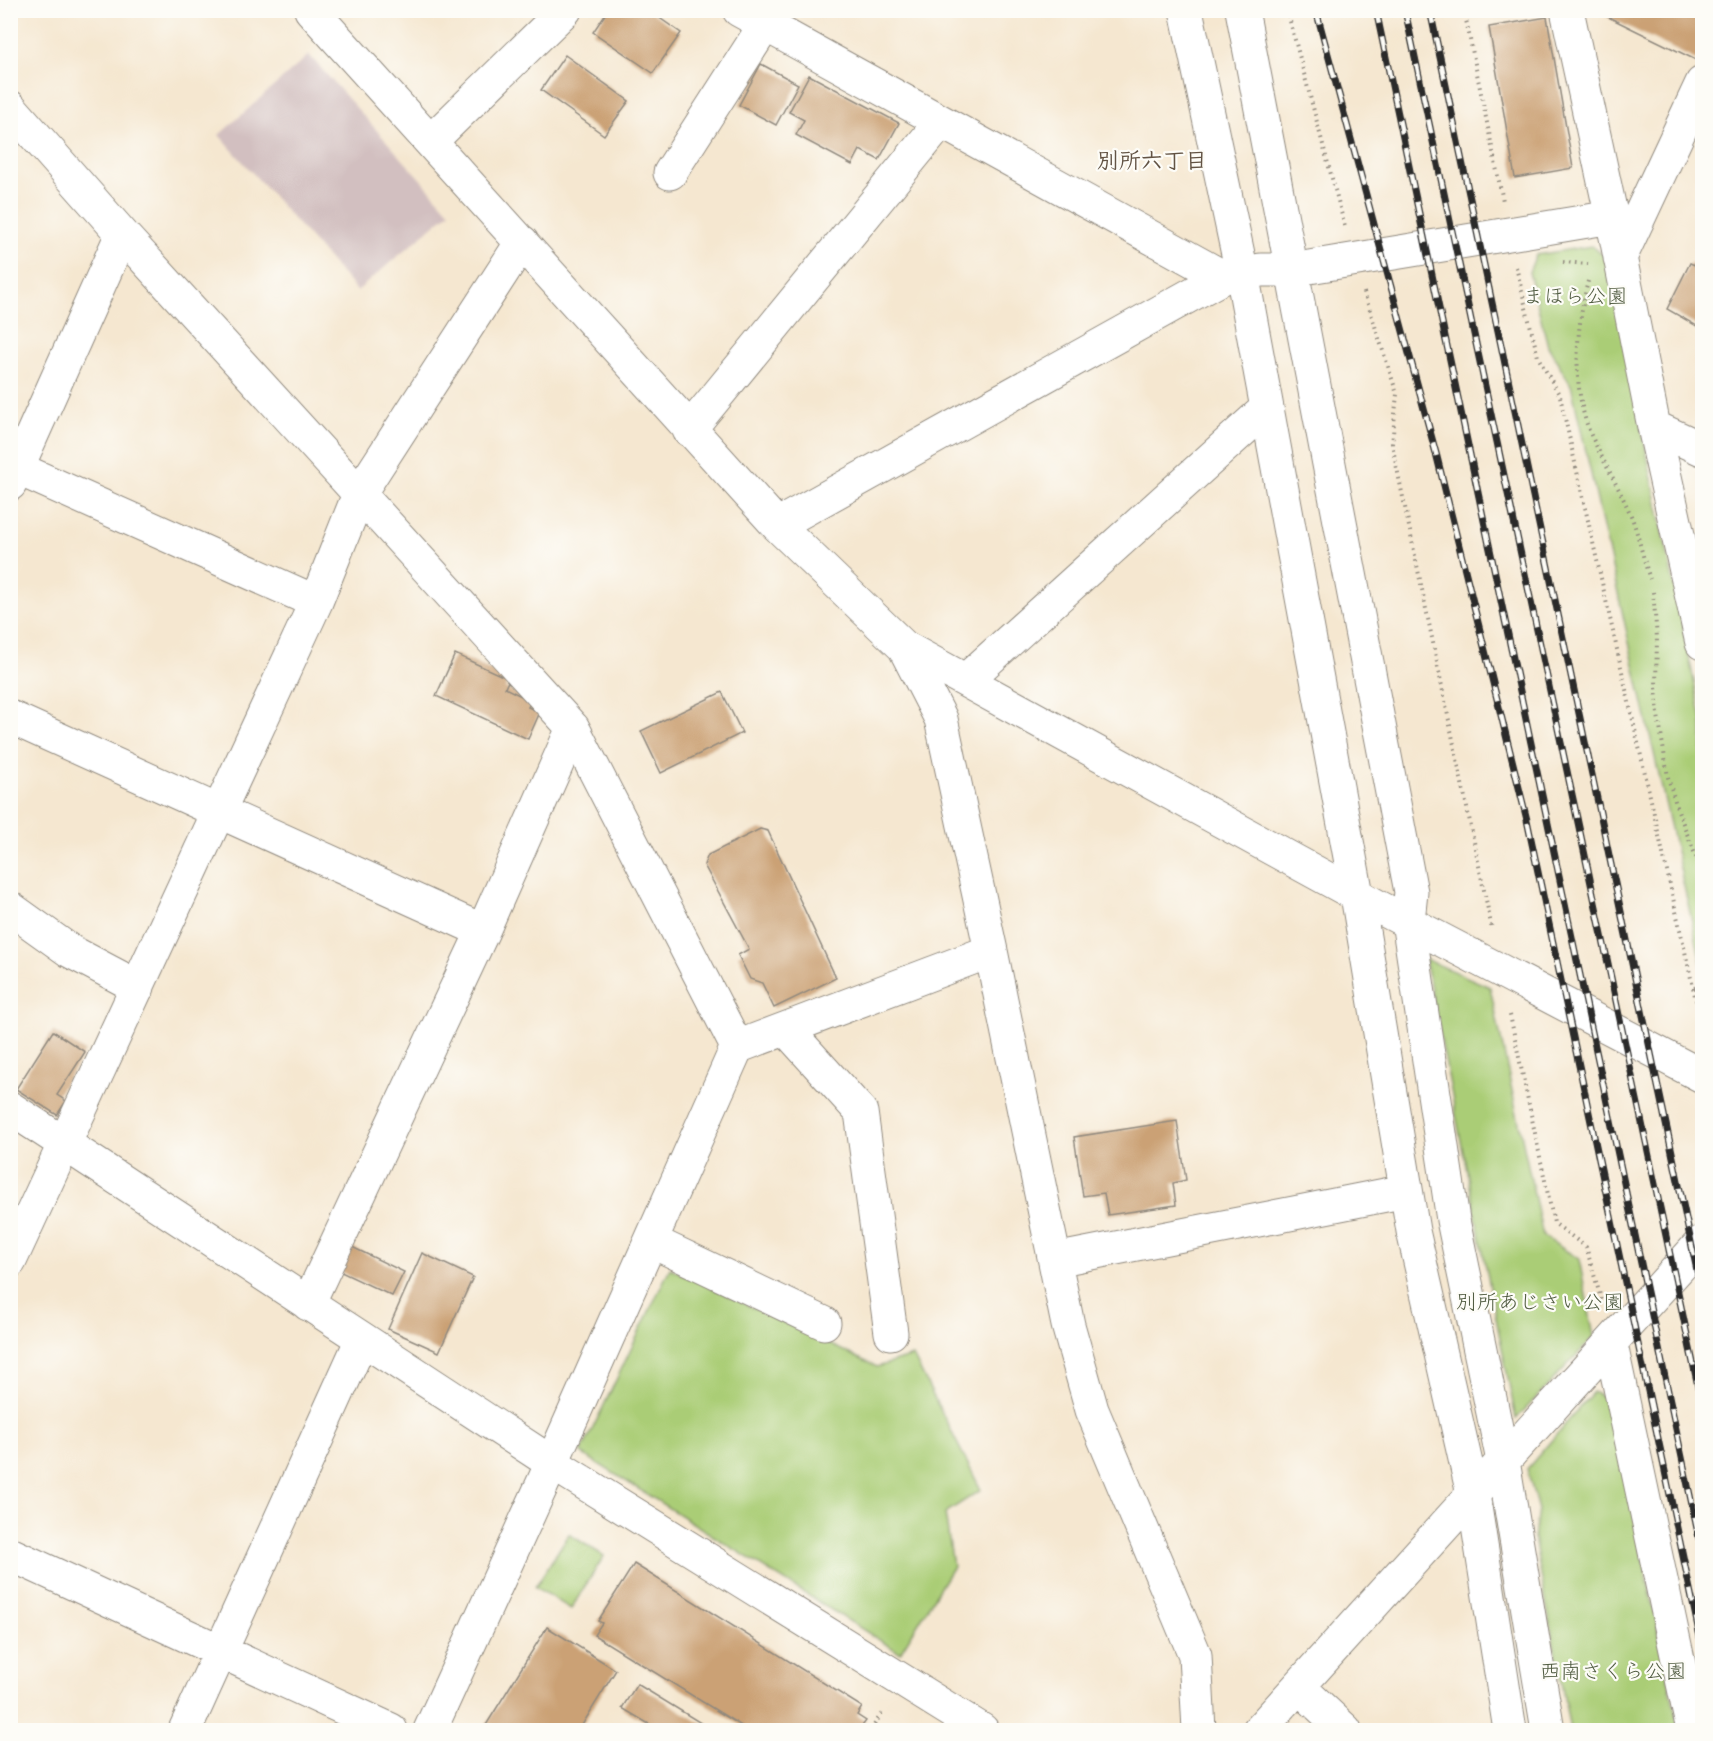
<svg xmlns="http://www.w3.org/2000/svg" width="1713" height="1741" viewBox="0 0 1713 1741" font-family="Caveat,'Klee One',sans-serif">
<style>
.industrial{fill:#d2bfc0}
.green{fill:#aacd76;stroke:#6a7c50;stroke-width:1.5}
.building{fill:#cba175}
.lines{fill:none;stroke-linecap:round;stroke-linejoin:round}
.minor-casing{stroke:#90897e;stroke-width:35}
.path{stroke:#90897e;stroke-width:4;stroke-dasharray:1.5 4.5;stroke-linecap:butt}
.minor{stroke:#fff;stroke-width:33}
.rail-casing{stroke:#2b2b2b;stroke-width:7}
.rail{stroke:#fdfcf7;stroke-width:4.5;stroke-dasharray:14;stroke-linecap:butt}
.labels{text-anchor:middle;stroke-width:4.5;stroke-linejoin:round;paint-order:stroke}
.park-label{font-size:21px;fill:#515c42;stroke:#fdfcf7}
.neighbourhood-label{font-size:22px;font-weight:bold;fill:#635445;stroke:#fdfcf7}
</style>
<rect width="100%" height="100%" fill="#fdfcf7"/>
<filter id="ink" filterUnits="userSpaceOnUse"><feTurbulence type="fractalNoise" baseFrequency=".0167" numOctaves="2"/><feDisplacementMap in="SourceGraphic" scale="12" xChannelSelector="R" yChannelSelector="G"/><feConvolveMatrix kernelMatrix="1 2 1 2 8 2 1 2 1" color-interpolation-filters="sRGB"/></filter>
<filter id="wash" filterUnits="userSpaceOnUse"><feTurbulence type="fractalNoise" baseFrequency=".008" numOctaves="4" result="noise"/><feDisplacementMap in="SourceGraphic" scale="24" xChannelSelector="R" yChannelSelector="G"/><feGaussianBlur stdDeviation="1.35" result="paint"/><feColorMatrix in="noise" values="0 0 0 0 0 0 0 0 0 0 0 0 0 0 0 0 0 1.4 0 .05"/><feComposite in="paint" operator="in"/></filter>
<g filter="url(#wash)">
<rect width="100%" height="100%" fill="#f5e7d0"/>
<path class="industrial" d="M 309,55 L 450,212 L 357,291 L 219,135 Z"/>
<path class="green" d="M 1592,246 L 1606,257 L 1702,720 L 1702,966 L 1571,385 L 1548,346 L 1529,272 L 1536,255 Z
M 1425,959 L 1490,987 L 1543,1236 L 1579,1259 L 1594,1337 L 1516,1419 Z
M 670,1268 L 877,1367 L 913,1356 L 981,1490 L 945,1513 L 953,1566 L 900,1653 L 581,1453 Z
M 1593,1392 L 1610,1401 L 1679,1730 L 1570,1730 L 1534,1538 L 1538,1510 L 1527,1469 Z
M 569,1534 L 604,1556 L 571,1609 L 535,1587 Z"/>
<g id="blocks">
<path class="building" d="M 608,10 L 648,10 L 681,33 L 653,73 L 593,32 Z
M 1594,10 L 1702,10 L 1702,63 Z
M 1547,17 L 1573,168 L 1515,178 L 1489,27 Z
M 565,55 L 629,101 L 604,135 L 541,90 Z
M 761,64 L 798,84 L 776,125 L 739,105 Z
M 809,75 L 899,123 L 879,160 L 860,150 L 852,165 L 796,135 L 804,120 L 789,112 Z
M 1690,263 L 1702,268 L 1702,329 L 1667,309 Z
M 455,654 L 509,679 L 505,688 L 531,701 L 528,707 L 540,712 L 528,739 L 436,696 Z
M 722,692 L 742,733 L 661,773 L 641,731 Z
M 760,829 L 768,831 L 836,978 L 774,1008 L 762,983 L 750,979 L 738,955 L 749,949 L 704,865 L 708,855 Z
M 53,1031 L 85,1052 L 57,1095 L 66,1101 L 57,1115 L 16,1089 Z
M 1177,1121 L 1186,1180 L 1173,1183 L 1176,1205 L 1108,1215 L 1104,1193 L 1083,1196 L 1074,1137 Z
M 352,1247 L 404,1272 L 392,1296 L 341,1272 Z
M 422,1253 L 473,1277 L 439,1352 L 388,1329 Z
M 634,1564 L 862,1707 L 857,1715 L 866,1721 L 859,1730 L 748,1730 L 594,1635 L 602,1623 L 598,1621 Z
M 547,1627 L 616,1670 L 579,1730 L 483,1730 Z
M 637,1684 L 709,1728 L 708,1730 L 659,1730 L 622,1708 Z"/>
</g>
</g>
<g filter="url(#ink)">
<use href="#blocks" fill-opacity="0" stroke="#90897e" stroke-width="1.5"/>
<g class="lines">
<defs>
<path id="minor" d="M 311,10 L 777,525 L 904,647 L 941,719 L 991,951 L 1068,1325 L 1092,1410 L 1195,1655 L 1199,1730
M 739,10 L 1223,277
M 1186,10 L 1242,273 L 1357,895 L 1413,1231 L 1473,1494 L 1510,1730
M 1242,10 L 1411,892 L 1408,921 L 1453,1220 L 1503,1461 L 1548,1730
M 1567,10 L 1616,237 L 1654,427 L 1702,643
M 10,107 L 122,234 L 573,728 L 737,1047
M 431,141 L 565,10
M 670,173 L 765,25
M 1620,258 L 1702,83
M 1654,427 L 1702,449
M 689,430 L 941,122
M 10,465 L 316,602
M 10,484 L 122,234
M 777,525 L 1223,277 L 1261,270 L 1291,270 L 1612,217
M 904,647 L 1375,905 L 1702,1076
M 966,680 L 1267,408
M 10,717 L 483,931
M 10,908 L 70,951 L 138,987
M 786,1029 L 861,1112 L 891,1333
M 10,1108 L 552,1463 L 982,1730
M 651,1241 L 824,1323
M 1055,1260 L 1406,1191
M 10,1261 L 316,602 L 359,494 L 522,242
M 308,1304 L 483,931 L 573,728
M 1611,1345 L 1693,1730
M 10,1554 L 391,1730
M 1299,1687 L 1345,1730
M 185,1730 L 362,1339
M 430,1730 L 542,1485 L 737,1047 L 991,951
M 1259,1730 L 1702,1242"/>
</defs>
<use href="#minor" class="minor-casing"/>
<path class="path" d="M 1287,10 L 1345,227
M 1464,10 L 1503,201
M 1563,262 L 1588,264
M 1516,267 L 1538,357 L 1560,396 L 1702,1027
M 1588,281 C 1576,329 1571,388 1591,435 C 1604,463 1620,489 1632,518 C 1639,537 1643,559 1650,579
M 1364,292 L 1397,394 L 1392,444 L 1492,929
M 1653,592 L 1657,637 L 1656,686 L 1658,715 L 1668,777 L 1677,808 L 1702,872
M 1694,988 L 1702,986
M 1510,1015 L 1554,1223 L 1586,1247 L 1602,1302
M 871,1730 L 884,1710"/>
<use href="#minor" class="minor"/>
<defs>
<path id="rail" d="M 1316,10 L 1437,457 L 1527,820 L 1702,1646
M 1376,10 L 1702,1552
M 1405,10 L 1702,1405
M 1430,10 L 1702,1294"/>
</defs>
<use href="#rail" class="rail-casing"/>
<use href="#rail" class="rail"/>
</g>
</g>
<g class="labels">
<g class="park-label">
<text x="1575" y="303">まほら公園</text>
<text x="1540" y="1309">別所あじさい公園</text>
<text x="1613" y="1678">西南さくら公園</text>
</g>
<g class="neighbourhood-label">
<text x="1152" y="168">別所六丁目</text>
</g>
</g>
<rect width="1713" height="1741" fill="none" stroke="#fdfcf7" stroke-width="36"/>
</svg>
